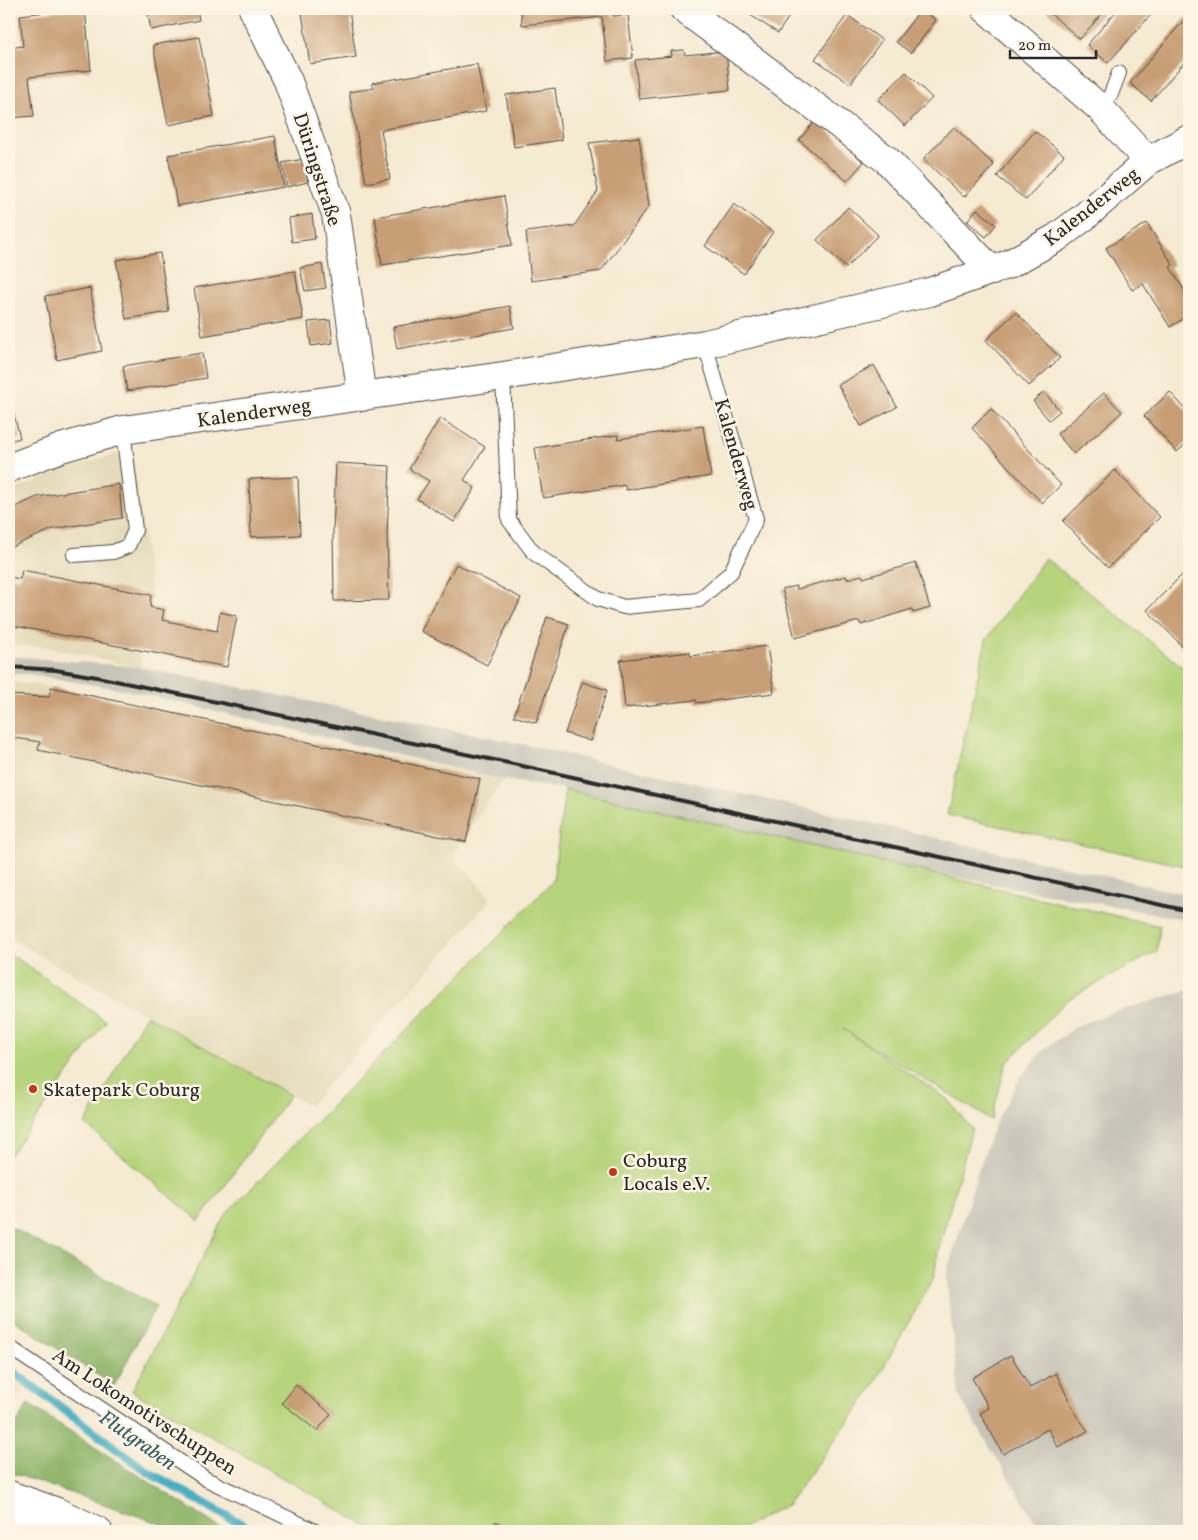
<svg xmlns="http://www.w3.org/2000/svg" width="1198" height="1540" viewBox="0 0 1198 1540" font-family="Vollkorn,serif">
<style>
.built{fill:#e5dbba}
.industrial{fill:#c7c5b8}
.green{fill:#b6d47b;stroke:#708053}
.forest{fill:#90b66b;stroke:#5e704b}
.lines{fill:none;stroke-linecap:round;stroke-linejoin:round}
.stream{stroke:#41abc1;stroke-width:9}
.building{fill:#c79e74}
.service-casing{stroke:#494844;stroke-width:16}
.minor-casing{stroke:#494844;stroke-width:30}
.trunk-casing{stroke:#494844;stroke-width:30}
.service{stroke:#fff;stroke-width:14}
.minor{stroke:#fff;stroke-width:28}
.trunk{stroke:#fff;stroke-width:28}
.rail{stroke:#2b2b2b;stroke-width:4}
.poi-dot{fill:#c8321e;stroke:#fcf5e5;stroke-width:2}
.labels{text-anchor:middle;stroke-width:5;stroke-linejoin:round;paint-order:stroke}
.street-label{font-size:20px;fill:#2b2b2b;stroke:#fcf5e5}
.poi-label{font-size:20px;fill:#2b2b2b;stroke:#fcf5e5;text-anchor:start}
.water-label{font-size:21px;font-style:italic;fill:#345e67;stroke:#fcf5e5}
</style>
<rect width="100%" height="100%" fill="#fcf5e5"/>
<filter id="ink" filterUnits="userSpaceOnUse"><feTurbulence type="fractalNoise" baseFrequency=".02" numOctaves="2"/><feDisplacementMap in="SourceGraphic" scale="10" xChannelSelector="R" yChannelSelector="G"/><feConvolveMatrix kernelMatrix="1 2 1 2 8 2 1 2 1" color-interpolation-filters="sRGB"/></filter>
<filter id="wash" filterUnits="userSpaceOnUse"><feTurbulence type="fractalNoise" baseFrequency=".0096" numOctaves="4" result="noise"/><feDisplacementMap in="SourceGraphic" scale="20" xChannelSelector="R" yChannelSelector="G"/><feGaussianBlur stdDeviation="1.12" result="paint"/><feColorMatrix in="noise" values="0 0 0 0 0 0 0 0 0 0 0 0 0 0 0 0 0 1.4 0 .05"/><feComposite in="paint" operator="in"/></filter>
<g filter="url(#wash)">
<rect width="100%" height="100%" fill="#f5ead2"/>
<path class="built" d="M 132,449 L 151,595 L 150,607 L 139,667 L 46,647 L 9,645 L 9,492 L 63,470 Z
M 9,682 L 51,687 L 503,780 L 452,855 L 491,899 L 309,1106 L 9,938 Z
M 9,1375 L 26,1388 L 9,1408 Z"/>
<path class="industrial" d="M 9,656 L 139,667 L 517,743 L 1189,895 L 1189,920 L 911,869 L 565,789 L 503,780 L 131,691 L 28,674 L 9,674 Z
M 1189,990 L 1189,1531 L 1041,1531 L 959,1396 L 946,1275 L 977,1174 L 995,1124 L 1020,1078 L 1044,1049 L 1079,1025 L 1111,1013 Z"/>
<path class="green" d="M 1045,558 L 1189,672 L 1189,867 L 947,815 L 986,640 Z
M 565,789 L 1160,926 L 1157,951 L 1067,1000 L 1006,1064 L 991,1120 L 843,1029 L 946,1098 L 972,1129 L 938,1252 L 934,1277 L 869,1393 L 788,1504 L 737,1531 L 375,1531 L 132,1391 L 225,1215 L 553,881 Z
M 9,953 L 106,1021 L 9,1156 Z
M 146,1015 L 290,1095 L 199,1221 L 85,1124 Z"/>
<path class="forest" d="M 9,1226 L 156,1306 L 114,1386 L 9,1317 Z
M 28,1404 L 225,1531 L 172,1531 L 156,1522 L 9,1472 L 9,1437 Z"/>
<g class="lines">
<path class="stream" d="M 9,1369 L 148,1472 L 254,1531"/>
</g>
<g id="blocks">
<path class="building" d="M 75,9 L 85,9 L 91,70 L 29,77 L 34,116 L 9,118 L 9,48 L 23,46 L 20,15 Z
M 147,9 L 197,9 L 199,20 L 151,30 Z
M 332,9 L 349,9 L 356,57 L 310,64 L 302,13 Z
M 521,9 L 612,9 L 613,16 L 628,15 L 633,58 L 607,61 L 602,17 L 522,25 Z
M 741,9 L 794,9 L 778,33 Z
M 921,9 L 936,20 L 911,53 L 896,42 Z
M 1045,9 L 1106,9 L 1080,39 Z
M 1118,9 L 1156,9 L 1108,63 L 1087,45 Z
M 1189,14 L 1189,57 L 1151,101 L 1130,83 Z
M 847,15 L 882,40 L 850,84 L 815,59 Z
M 199,37 L 214,116 L 168,125 L 153,45 Z
M 684,50 L 685,55 L 726,51 L 730,90 L 639,99 L 635,60 L 672,56 L 671,51 Z
M 477,64 L 486,111 L 381,130 L 390,179 L 366,183 L 349,92 L 374,88 L 372,83 Z
M 906,72 L 932,98 L 905,126 L 878,100 Z
M 555,88 L 562,140 L 514,147 L 506,95 Z
M 816,120 L 864,162 L 847,181 L 799,140 Z
M 954,127 L 994,165 L 964,197 L 923,159 Z
M 1035,131 L 1064,155 L 1026,200 L 997,176 Z
M 275,136 L 284,187 L 177,206 L 168,155 Z
M 639,137 L 649,206 L 601,271 L 531,281 L 526,232 L 574,226 L 598,191 L 589,143 Z
M 304,159 L 308,182 L 287,187 L 282,163 Z
M 9,174 L 15,195 L 9,197 Z
M 504,196 L 512,245 L 382,265 L 375,217 Z
M 734,204 L 773,232 L 744,274 L 705,246 Z
M 848,207 L 878,235 L 846,268 L 817,240 Z
M 977,209 L 996,225 L 986,237 L 967,221 Z
M 312,214 L 315,239 L 292,242 L 289,218 Z
M 1147,223 L 1173,265 L 1170,267 L 1189,298 L 1189,315 L 1170,327 L 1143,284 L 1132,290 L 1106,248 Z
M 160,253 L 169,312 L 126,319 L 116,260 Z
M 322,264 L 326,288 L 305,291 L 300,268 Z
M 295,271 L 303,319 L 202,336 L 194,288 Z
M 90,288 L 102,351 L 57,360 L 45,296 Z
M 510,306 L 514,328 L 397,349 L 393,327 Z
M 1016,312 L 1060,358 L 1029,386 L 986,340 Z
M 330,320 L 333,343 L 311,346 L 308,322 Z
M 202,353 L 206,378 L 127,391 L 123,366 Z
M 874,365 L 897,407 L 861,426 L 838,385 Z
M 1044,392 L 1060,411 L 1049,420 L 1033,401 Z
M 1170,392 L 1189,413 L 1189,441 L 1177,452 L 1144,416 Z
M 1104,393 L 1122,412 L 1074,454 L 1057,434 Z
M 9,395 L 20,438 L 9,441 Z
M 991,409 L 1061,485 L 1042,503 L 972,428 Z
M 440,418 L 485,447 L 464,480 L 475,488 L 454,522 L 417,499 L 429,481 L 409,469 Z
M 703,426 L 711,476 L 626,490 L 625,485 L 543,498 L 535,448 L 618,435 L 618,439 Z
M 336,463 L 390,466 L 387,534 L 389,600 L 334,601 L 333,532 Z
M 1115,470 L 1160,517 L 1108,568 L 1063,521 Z
M 298,477 L 300,535 L 251,537 L 249,479 Z
M 119,484 L 122,518 L 53,529 L 9,548 L 9,510 L 37,497 Z
M 916,563 L 930,608 L 913,613 L 912,609 L 861,625 L 859,621 L 795,638 L 782,589 L 796,586 L 797,589 L 846,576 L 847,579 L 862,575 L 863,578 Z
M 456,564 L 521,598 L 487,665 L 421,631 Z
M 1189,568 L 1189,653 L 1147,610 Z
M 22,570 L 151,595 L 150,607 L 164,610 L 162,620 L 217,631 L 220,612 L 237,616 L 227,667 L 9,625 L 9,577 L 20,579 Z
M 547,617 L 569,624 L 536,723 L 514,716 Z
M 767,646 L 774,693 L 697,703 L 696,700 L 625,708 L 620,660 L 690,652 L 690,656 Z
M 582,682 L 607,690 L 590,741 L 565,733 Z
M 51,687 L 480,779 L 466,842 L 38,750 L 40,742 L 9,737 L 9,695 L 49,697 Z
M 1011,1355 L 1030,1388 L 1056,1373 L 1076,1415 L 1088,1431 L 1058,1447 L 1048,1429 L 1003,1454 L 980,1413 L 989,1408 L 972,1378 Z
M 296,1385 L 331,1414 L 317,1431 L 282,1403 Z
M 496,1521 L 510,1531 L 488,1531 Z"/>
</g>
</g>
<g filter="url(#ink)">
<use href="#blocks" fill-opacity="0" stroke="#494844" stroke-width="1"/>
<g class="lines">
<defs>
<path id="service" d="M 1101,109 L 1111,94 L 1119,73
M 503,376 L 509,520 L 534,553 L 598,599 L 624,607 L 699,600 L 731,572 L 756,519 L 705,344
M 74,555 L 113,552 L 128,546 L 135,530 L 123,430
M 9,1347 L 206,1479 L 315,1531"/>
<path id="minor" d="M 253,9 L 288,81 L 336,214 L 362,397
M 684,9 L 887,160 L 992,271
M 986,9 L 1101,109 L 1148,161
M 9,468 L 61,448 L 123,430 L 503,376 L 705,344 L 930,292 L 1009,264 L 1056,238 L 1084,217 L 1148,161 L 1189,139"/>
<path id="trunk" d="M 9,1495 L 57,1512 L 98,1531
M 9,1518 L 41,1531"/>
</defs>
<use href="#service" class="service-casing"/>
<use href="#minor" class="minor-casing"/>
<use href="#trunk" class="trunk-casing"/>
<use href="#service" class="service"/>
<use href="#minor" class="minor"/>
<use href="#trunk" class="trunk"/>
<path class="rail" d="M 9,667 L 56,670 L 97,677 L 513,764 L 1189,911"/>
</g>
</g>
<g class="poi-dot">
<circle cx="33" cy="1089" r="5"/>
<circle cx="613" cy="1172" r="5"/>
</g>
<g class="labels">
<g class="street-label">
<text transform="translate(318 169) rotate(72)" y="7">Düringstraße</text>
<text transform="translate(1091 206) rotate(-38)" y="7">Kalenderweg</text>
<text transform="translate(254 412) rotate(-8)" y="7">Kalenderweg</text>
<text transform="translate(737 454) rotate(74)" y="7">Kalenderweg</text>
<text transform="translate(145 1411) rotate(33)" y="7">Am Lokomotivschuppen</text>
</g>
<g class="poi-label">
<text x="43" y="1096">Skatepark Coburg</text>
<text x="623" y="1167">Coburg<tspan x="623" dy="23">Locals e.V.</tspan></text>
</g>
<g class="water-label">
<text transform="translate(138 1440) rotate(35)" y="7">Flutgraben</text>
</g>
</g>
<rect width="1198" height="1540" fill="none" stroke="#fcf5e5" stroke-width="30"/>
<path d="M1010 50v8h86v-8" fill="none" stroke="#2b2b2b" stroke-width="2.5"/>
<text x="1018" y="50" font-size="15" fill="#2b2b2b" stroke="#fcf5e5" stroke-width="4" paint-order="stroke">20 m</text>
</svg>
